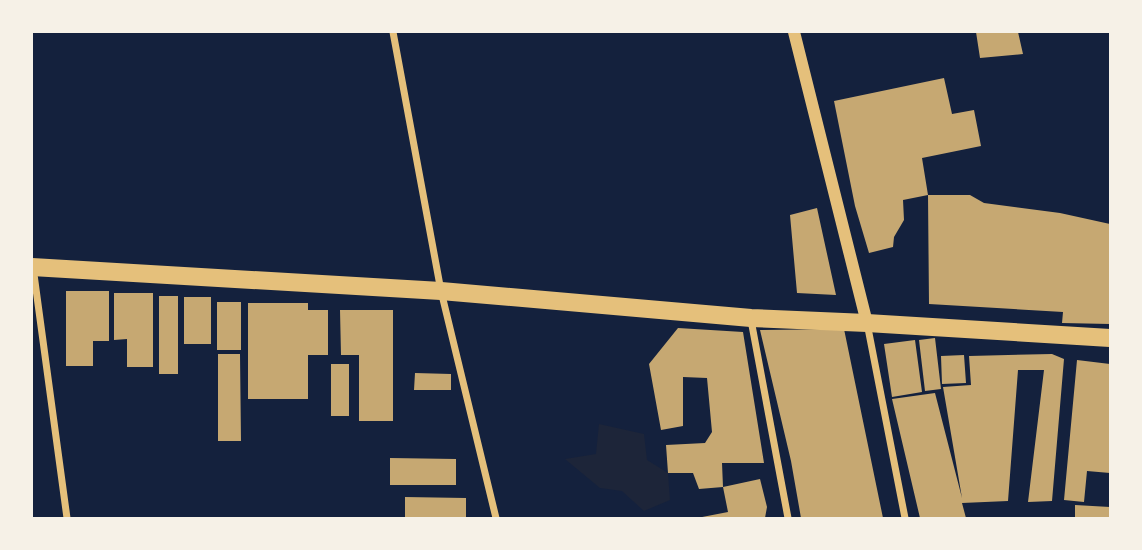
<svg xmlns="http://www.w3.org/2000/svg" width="1142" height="550" viewBox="0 0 1142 550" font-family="Figtree,sans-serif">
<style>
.green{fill:#1d2539}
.building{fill:#c6a872}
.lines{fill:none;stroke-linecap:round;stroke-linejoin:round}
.minor{stroke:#e5c07b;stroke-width:7}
.tertiary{stroke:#e5c07b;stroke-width:12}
.primary{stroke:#e5c07b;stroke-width:18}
</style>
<rect width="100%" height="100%" fill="#14213d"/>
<path class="green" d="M 599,424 L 644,434 L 647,460 L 668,473 L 670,500 L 644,511 L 622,491 L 600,488 L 565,459 L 596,454 Z"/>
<path class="building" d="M 976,32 L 1018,32 L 1023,54 L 980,58 Z
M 944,78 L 952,114 L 974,110 L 981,146 L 922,158 L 928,195 L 903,200 L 904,220 L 894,237 L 893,247 L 869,253 L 855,206 L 834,101 Z
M 928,195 L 970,195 L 984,203 L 1060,213 L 1110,224 L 1110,324 L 1062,323 L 1063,312 L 929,304 Z
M 817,208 L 836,295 L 797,293 L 790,215 Z
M 66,291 L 109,291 L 109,341 L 93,341 L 93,366 L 66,366 Z
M 114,293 L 153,293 L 153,367 L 127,367 L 127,339 L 114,340 Z
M 159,296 L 178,296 L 178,374 L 159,374 Z
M 184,297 L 211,297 L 211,344 L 184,344 Z
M 217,302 L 241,302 L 241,350 L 217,350 Z
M 248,303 L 308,303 L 308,310 L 328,310 L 328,355 L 308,355 L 308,399 L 248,399 Z
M 340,310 L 393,310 L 393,421 L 359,421 L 359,355 L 341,355 Z
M 678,328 L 743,332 L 764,463 L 722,463 L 723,487 L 699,489 L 693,473 L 668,473 L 666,445 L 705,443 L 712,432 L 707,378 L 683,377 L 683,426 L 661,430 L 649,364 Z
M 844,329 L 883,518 L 801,518 L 791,461 L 760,330 Z
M 935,338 L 941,389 L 925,391 L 919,340 Z
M 915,340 L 922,392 L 892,397 L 884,344 Z
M 218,354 L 240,354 L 241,441 L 218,441 Z
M 1052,354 L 1064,359 L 1052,501 L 1028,502 L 1044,370 L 1018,370 L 1008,501 L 962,503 L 966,518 L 920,518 L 892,399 L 935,393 L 962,498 L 943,387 L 971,385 L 969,356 Z
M 964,355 L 966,383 L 942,384 L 941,356 Z
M 1077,360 L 1110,364 L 1110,473 L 1087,471 L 1084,502 L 1064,500 Z
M 331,364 L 349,364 L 349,416 L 331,416 Z
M 415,373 L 451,374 L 451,390 L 414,390 Z
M 390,458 L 456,459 L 456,485 L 390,485 Z
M 760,479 L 767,507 L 765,518 L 697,518 L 728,512 L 723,487 Z
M 405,497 L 466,498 L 466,518 L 405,518 Z
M 1075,505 L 1110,507 L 1110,518 L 1075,518 Z"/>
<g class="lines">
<path class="minor" d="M 393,32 L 441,291 L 496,518
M 33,267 L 67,518
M 751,320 L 788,518
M 867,323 L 905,518"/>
<path class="tertiary" d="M 794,32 L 867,323"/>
<path class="primary" d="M 32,267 L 441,291 L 751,318 L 867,323 L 1110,338"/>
</g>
<rect width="1142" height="550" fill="none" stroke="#f6f1e7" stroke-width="66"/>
</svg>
